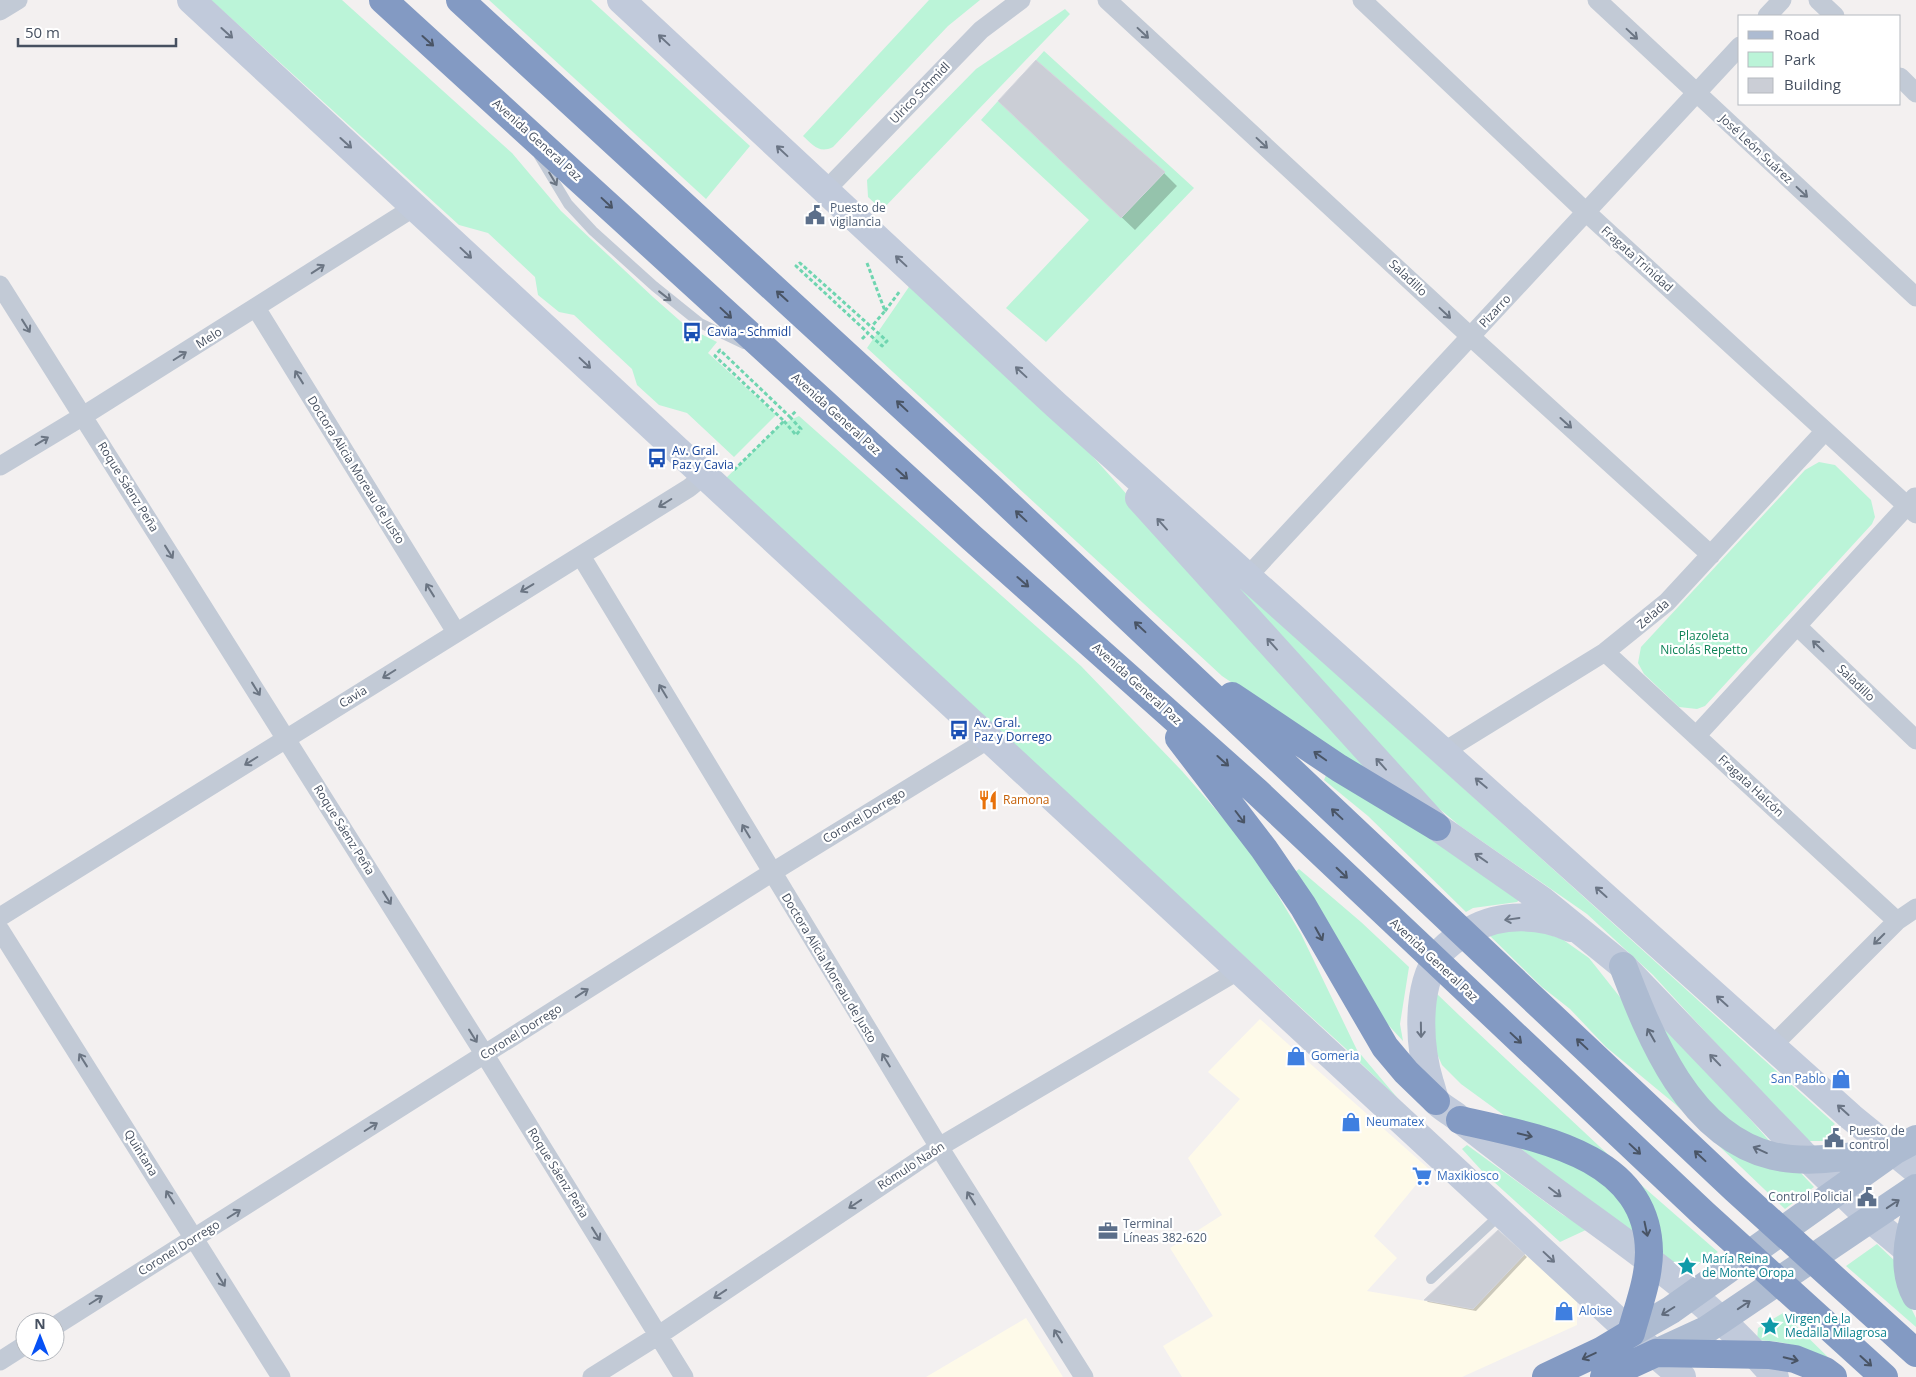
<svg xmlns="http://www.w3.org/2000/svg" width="1916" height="1377" viewBox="0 0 1916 1377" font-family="'Open Sans',sans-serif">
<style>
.commercial{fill:#fefae9}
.green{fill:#bbf4d8}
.shadow{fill:#0003}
.building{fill:#cbced6;stroke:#d3d5dc}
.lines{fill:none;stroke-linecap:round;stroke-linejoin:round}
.path{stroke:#6fd5b0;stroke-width:3;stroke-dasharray:4 2.5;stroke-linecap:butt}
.lane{stroke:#c2cad6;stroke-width:10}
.street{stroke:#c2cad6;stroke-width:19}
.secondary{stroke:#c1cadb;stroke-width:28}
.primary{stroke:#adbbd1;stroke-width:28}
.highway{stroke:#839ac3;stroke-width:28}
.oneway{stroke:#6b7585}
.oneway2{stroke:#6b7583}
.oneway3{stroke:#495465}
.oneway4{stroke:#606b7c}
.labels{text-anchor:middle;stroke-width:4.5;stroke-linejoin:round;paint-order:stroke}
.street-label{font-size:12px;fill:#465060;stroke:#fff}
.service-label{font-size:12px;fill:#4e5e75;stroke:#fff;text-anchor:start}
.transit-label{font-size:12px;fill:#164399;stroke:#fff;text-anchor:start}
.park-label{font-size:12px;fill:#0e8357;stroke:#fff}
.food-label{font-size:12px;fill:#c56008;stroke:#fff;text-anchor:start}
.shop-label{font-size:12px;fill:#366cbe;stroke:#fff;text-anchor:start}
.culture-label{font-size:12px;fill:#0d838f;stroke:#fff;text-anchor:start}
</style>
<rect width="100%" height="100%" fill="#f3f0f0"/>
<path class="commercial" d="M 1260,1019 L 1429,1169 L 1374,1236 L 1397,1258 L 1367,1291 L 1473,1309 L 1525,1254 L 1577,1302 L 1577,1325 L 1462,1377 L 1182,1377 L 1163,1346 L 1213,1316 L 1170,1248 L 1222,1215 L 1188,1158 L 1240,1099 L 1208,1072 Z
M 1026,1318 L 1063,1377 L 926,1377 Z"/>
<path class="green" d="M 211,0 L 342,0 L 512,153 L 561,211 L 653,297 L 687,327 L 717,342 L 708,353 L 776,415 L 734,457 L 687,413 L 659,405 L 637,385 L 632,369 L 574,315 L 559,312 L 538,295 L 535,277 L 488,233 L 459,225 Z
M 489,0 L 591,0 L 750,146 L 706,199 Z
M 929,0 L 980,0 L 948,26 L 833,147 C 819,154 813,145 803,136 Z
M 1065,9 L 1070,14 L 882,210 L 868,197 L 867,180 L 976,69 Z
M 1044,51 L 1194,188 L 1046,342 L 1006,308 L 1089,220 L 981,120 L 998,101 L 1121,218 L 1165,172 L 1036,60 Z
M 913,281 L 1052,411 L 1393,791 L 1222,676 L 867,348 Z
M 799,416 L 1081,666 L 1182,771 L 1251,850 L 1301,934 L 1357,1050 L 1400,1101 L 1344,1047 L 723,481 L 780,425 Z
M 1819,462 L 1835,465 L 1871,500 L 1875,517 L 1872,524 L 1705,706 L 1697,709 L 1679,707 L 1644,674 L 1638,663 L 1641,647 L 1805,470 Z
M 1223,571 L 1835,1124 L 1831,1127 L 1832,1133 L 1824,1141 L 1806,1141 L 1653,975 L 1587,914 L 1460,826 L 1418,791 Z
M 1327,773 L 1522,897 L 1517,902 L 1473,908 L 1466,912 L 1368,816 L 1324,780 Z
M 1299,869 L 1361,922 L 1409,967 L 1400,1024 L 1403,1041 L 1380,1016 L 1294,873 Z
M 1511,928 L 1538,931 L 1562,939 L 1589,958 L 1627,1006 L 1655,1066 L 1799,1171 L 1814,1187 L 1785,1209 L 1675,1104 L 1606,1047 L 1570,1009 L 1542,987 L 1487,933 Z
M 1436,993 L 1460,1016 L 1615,1161 L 1568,1135 L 1509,1119 L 1461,1084 L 1442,1065 L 1430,1038 Z
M 1657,1014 L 1773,1145 C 1765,1142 1755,1139 1747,1136 C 1699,1114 1677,1059 1657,1014 Z
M 1508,1138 L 1584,1165 L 1624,1201 L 1638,1236 L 1578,1195 Z
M 1467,1145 L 1563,1215 L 1588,1229 L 1560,1242 L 1483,1172 L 1462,1149 Z
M 1631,1176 L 1718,1252 L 1685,1273 L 1660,1253 C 1664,1224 1644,1200 1631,1176 Z
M 1877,1244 L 1896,1262 L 1900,1286 L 1916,1318 L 1916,1327 L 1846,1266 Z
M 1783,1313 L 1836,1365 C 1806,1347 1792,1342 1757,1340 L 1758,1328 Z"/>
<path class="shadow" d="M 1013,114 L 1164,173 L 1177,186 L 1135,230 Z
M 1498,1231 L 1527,1257 L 1476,1311 L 1428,1302 L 1426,1300 Z"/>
<path class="building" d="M 1036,60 L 1165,172 L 1121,218 L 998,101 Z
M 1498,1230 L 1525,1254 L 1473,1309 L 1424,1300 Z"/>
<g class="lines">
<path class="path" d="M 867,263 L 885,311 L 872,326
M 885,311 L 900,291
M 862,339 L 868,333 L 796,266 L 800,263 L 887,341 L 882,346 L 868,333
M 784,421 L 796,435 L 801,429 L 790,417
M 734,470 L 784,421 L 715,356 L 720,350 L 790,417 L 797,410"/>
<path class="lane" d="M 539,156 L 568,204 L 593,231 L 654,286 L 700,323 L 744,344
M 1431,1279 L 1502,1213"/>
<path class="street" d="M 1107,0 L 1471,337 L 1711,555
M 1362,0 L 1587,213 L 1916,514
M 1597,0 L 1916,297
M 1818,0 L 1835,16
M 0,11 L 18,0
M 1767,16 L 1782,0
M 1900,77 L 1916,93
M 825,191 L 981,30 L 1021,0
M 0,285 L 485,1055 L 684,1377
M 256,308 L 456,632
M 0,466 L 83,416 L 416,206
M 581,556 L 939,1147 L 1084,1377
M 1249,575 L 1740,46
M 1797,626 L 1916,740
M 1605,652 L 1897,921
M 1696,736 L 1915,497
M 1443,752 L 1605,652 L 1667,602 L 1825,431
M 0,917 L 689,488 L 705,475
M 0,930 L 281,1377
M 1772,1046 L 1897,921 L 1916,908
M 55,1326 L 771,873 L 989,739
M 0,1361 L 25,1345
M 592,1377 L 659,1335 L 939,1147 L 1239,970"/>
<path class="secondary" d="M 191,0 L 1631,1333 L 1682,1377
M 621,0 L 1056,405 L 1851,1117 L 1916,1170
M 1139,498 L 1437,827 L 1543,901 L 1623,966 L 1802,1153 L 1868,1217 L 1916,1257
M 1570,928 C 1541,914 1500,913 1471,930 C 1459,937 1447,943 1439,955 C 1415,988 1419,1047 1430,1083 C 1432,1088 1433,1096 1436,1101 C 1441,1107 1451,1112 1457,1117 C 1476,1132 1495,1146 1514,1161 C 1603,1229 1704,1290 1775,1377"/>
<path class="primary" d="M 1623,966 C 1650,1037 1689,1136 1773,1156 C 1811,1165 1856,1155 1894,1151
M 1916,1212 C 1907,1238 1902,1271 1916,1296
M 1631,1333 L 1671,1310 L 1894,1151 L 1916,1139
M 1656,1353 L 1706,1330 L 1916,1188"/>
<path class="highway" d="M 383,0 L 972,538 L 1256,791 L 1703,1213 L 1884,1377
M 460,0 L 991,488 L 1735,1189 L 1916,1353
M 1232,696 L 1339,768 L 1437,827
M 1179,738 L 1264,849 L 1303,906 L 1385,1047 L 1406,1072 L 1436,1101
M 1460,1120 C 1534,1137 1648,1154 1649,1252 C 1649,1279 1638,1307 1631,1333 L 1601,1351 L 1546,1377
M 1604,1377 L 1656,1353 L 1769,1355 L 1795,1359 L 1825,1371 L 1833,1377"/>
</g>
<defs><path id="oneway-shaft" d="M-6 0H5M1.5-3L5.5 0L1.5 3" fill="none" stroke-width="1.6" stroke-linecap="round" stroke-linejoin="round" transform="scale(1.25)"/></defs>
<g class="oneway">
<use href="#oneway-shaft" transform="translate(227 33) rotate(42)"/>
<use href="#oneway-shaft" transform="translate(664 40) rotate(-137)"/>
<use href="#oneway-shaft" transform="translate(346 143) rotate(42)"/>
<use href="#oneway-shaft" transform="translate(782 151) rotate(-137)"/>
<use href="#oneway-shaft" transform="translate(466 253) rotate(43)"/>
<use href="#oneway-shaft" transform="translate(901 261) rotate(-137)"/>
<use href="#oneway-shaft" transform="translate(585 363) rotate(43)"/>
<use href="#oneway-shaft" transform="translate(1021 372) rotate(-137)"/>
<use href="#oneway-shaft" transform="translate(1162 524) rotate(-132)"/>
<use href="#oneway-shaft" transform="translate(1272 644) rotate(-132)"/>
<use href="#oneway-shaft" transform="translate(1381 764) rotate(-132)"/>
<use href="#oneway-shaft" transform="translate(1481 783) rotate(-140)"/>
<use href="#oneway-shaft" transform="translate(1481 858) rotate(-145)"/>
<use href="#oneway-shaft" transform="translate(1601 892) rotate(-138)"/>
<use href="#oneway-shaft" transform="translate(1512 919) rotate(172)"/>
<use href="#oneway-shaft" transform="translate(1722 1001) rotate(-138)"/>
<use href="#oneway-shaft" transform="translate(1421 1030) rotate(89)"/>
<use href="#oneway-shaft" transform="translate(1715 1060) rotate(-134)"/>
<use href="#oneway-shaft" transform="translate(1843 1110) rotate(-138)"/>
<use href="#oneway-shaft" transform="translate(1555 1192) rotate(37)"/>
<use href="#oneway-shaft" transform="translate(1549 1257) rotate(43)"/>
</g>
<g class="oneway2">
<use href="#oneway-shaft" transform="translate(1143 33) rotate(43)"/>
<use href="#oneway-shaft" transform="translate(1632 34) rotate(43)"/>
<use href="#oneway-shaft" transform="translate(1262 143) rotate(43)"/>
<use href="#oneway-shaft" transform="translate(553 179) rotate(59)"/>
<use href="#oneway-shaft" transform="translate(1802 192) rotate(43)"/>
<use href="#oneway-shaft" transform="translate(318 269) rotate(-33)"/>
<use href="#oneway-shaft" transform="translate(665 296) rotate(38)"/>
<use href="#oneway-shaft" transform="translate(1445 313) rotate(43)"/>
<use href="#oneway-shaft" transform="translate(26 326) rotate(58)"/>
<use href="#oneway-shaft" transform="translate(180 356) rotate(-32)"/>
<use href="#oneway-shaft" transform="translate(299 377) rotate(-122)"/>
<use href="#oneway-shaft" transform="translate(1566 423) rotate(42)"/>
<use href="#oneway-shaft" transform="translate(42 441) rotate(-31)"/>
<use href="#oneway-shaft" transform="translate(665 503) rotate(148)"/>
<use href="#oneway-shaft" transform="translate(169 552) rotate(58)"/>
<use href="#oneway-shaft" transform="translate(527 588) rotate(149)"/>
<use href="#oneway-shaft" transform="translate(430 590) rotate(-122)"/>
<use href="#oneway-shaft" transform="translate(1818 646) rotate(-136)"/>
<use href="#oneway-shaft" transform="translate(389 674) rotate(148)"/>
<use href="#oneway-shaft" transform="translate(256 689) rotate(58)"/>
<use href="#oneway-shaft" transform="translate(663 691) rotate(-121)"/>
<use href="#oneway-shaft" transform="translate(251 761) rotate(148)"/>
<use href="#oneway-shaft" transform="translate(746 831) rotate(-121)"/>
<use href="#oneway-shaft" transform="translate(387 898) rotate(58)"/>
<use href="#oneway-shaft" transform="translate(1879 939) rotate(135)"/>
<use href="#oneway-shaft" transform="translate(582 993) rotate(-33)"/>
<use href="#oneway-shaft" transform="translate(473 1036) rotate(58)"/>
<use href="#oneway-shaft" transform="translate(83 1060) rotate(-122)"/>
<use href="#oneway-shaft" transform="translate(886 1060) rotate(-121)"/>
<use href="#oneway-shaft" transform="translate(371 1127) rotate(-32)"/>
<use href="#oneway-shaft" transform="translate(170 1197) rotate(-122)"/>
<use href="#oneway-shaft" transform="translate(971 1198) rotate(-122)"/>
<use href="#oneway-shaft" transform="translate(855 1204) rotate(146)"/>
<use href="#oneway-shaft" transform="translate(234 1214) rotate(-32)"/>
<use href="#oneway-shaft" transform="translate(596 1234) rotate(58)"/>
<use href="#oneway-shaft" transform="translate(221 1280) rotate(58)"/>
<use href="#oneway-shaft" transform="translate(720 1294) rotate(146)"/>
<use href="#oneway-shaft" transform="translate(96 1300) rotate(-32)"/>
<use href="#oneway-shaft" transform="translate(1058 1336) rotate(-122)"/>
</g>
<g class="oneway3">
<use href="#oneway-shaft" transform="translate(428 41) rotate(42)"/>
<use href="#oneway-shaft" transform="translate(607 203) rotate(43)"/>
<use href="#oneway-shaft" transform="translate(782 296) rotate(-138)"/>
<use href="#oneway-shaft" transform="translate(726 313) rotate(43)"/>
<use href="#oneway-shaft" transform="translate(902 406) rotate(-137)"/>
<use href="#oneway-shaft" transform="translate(902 474) rotate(42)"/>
<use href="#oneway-shaft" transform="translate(1021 516) rotate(-137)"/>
<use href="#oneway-shaft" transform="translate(1023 582) rotate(41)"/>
<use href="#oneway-shaft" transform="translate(1140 627) rotate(-137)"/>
<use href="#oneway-shaft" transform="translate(1320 756) rotate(-145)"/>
<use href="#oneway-shaft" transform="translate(1223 761) rotate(42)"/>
<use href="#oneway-shaft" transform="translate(1337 814) rotate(-137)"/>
<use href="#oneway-shaft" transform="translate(1240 817) rotate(53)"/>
<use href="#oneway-shaft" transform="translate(1342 873) rotate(44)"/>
<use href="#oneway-shaft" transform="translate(1319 934) rotate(61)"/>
<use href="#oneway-shaft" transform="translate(1516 1038) rotate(43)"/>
<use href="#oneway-shaft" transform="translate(1582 1044) rotate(-137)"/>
<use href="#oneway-shaft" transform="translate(1525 1135) rotate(14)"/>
<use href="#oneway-shaft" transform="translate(1635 1149) rotate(43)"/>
<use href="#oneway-shaft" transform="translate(1700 1156) rotate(-137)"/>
<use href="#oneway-shaft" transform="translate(1646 1229) rotate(78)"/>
<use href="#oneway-shaft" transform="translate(1589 1356) rotate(155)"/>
<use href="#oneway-shaft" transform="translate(1791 1359) rotate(13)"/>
<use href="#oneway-shaft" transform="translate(1866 1361) rotate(42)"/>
</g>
<g class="oneway4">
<use href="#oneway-shaft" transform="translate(1651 1035) rotate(-120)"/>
<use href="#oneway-shaft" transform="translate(1760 1150) rotate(-156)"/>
<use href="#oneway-shaft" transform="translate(1893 1204) rotate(-34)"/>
<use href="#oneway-shaft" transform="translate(1744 1305) rotate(-34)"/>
<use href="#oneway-shaft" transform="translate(1668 1311) rotate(148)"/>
</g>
<defs>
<symbol id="civic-bare" viewBox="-9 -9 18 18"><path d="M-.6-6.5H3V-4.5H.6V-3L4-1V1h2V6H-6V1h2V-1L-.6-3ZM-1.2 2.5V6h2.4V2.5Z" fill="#5c6f8a" stroke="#fff" stroke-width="2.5" paint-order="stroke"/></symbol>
<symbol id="bus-bare" viewBox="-9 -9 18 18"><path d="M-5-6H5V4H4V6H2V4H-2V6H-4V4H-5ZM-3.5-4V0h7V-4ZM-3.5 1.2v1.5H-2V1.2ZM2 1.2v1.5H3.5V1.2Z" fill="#1a4fb4" stroke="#fff" stroke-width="2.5" paint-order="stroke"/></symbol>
<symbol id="restaurant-bare" viewBox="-9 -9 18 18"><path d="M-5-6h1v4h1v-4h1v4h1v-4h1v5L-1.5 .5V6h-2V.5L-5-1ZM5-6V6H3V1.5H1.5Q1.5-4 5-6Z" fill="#e8710a" stroke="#fff" stroke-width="2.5" paint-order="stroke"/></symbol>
<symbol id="shop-bare" viewBox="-9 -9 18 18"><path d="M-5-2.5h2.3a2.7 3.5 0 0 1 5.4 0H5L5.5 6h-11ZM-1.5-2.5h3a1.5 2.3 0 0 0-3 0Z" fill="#3f7fe0" stroke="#fff" stroke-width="2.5" paint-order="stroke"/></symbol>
<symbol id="supermarket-bare" viewBox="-9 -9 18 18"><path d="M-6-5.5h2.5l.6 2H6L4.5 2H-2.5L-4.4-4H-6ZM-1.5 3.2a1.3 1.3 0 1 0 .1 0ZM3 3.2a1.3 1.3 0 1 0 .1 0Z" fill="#3f7fe0" stroke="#fff" stroke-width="2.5" paint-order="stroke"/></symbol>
<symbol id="office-bare" viewBox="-9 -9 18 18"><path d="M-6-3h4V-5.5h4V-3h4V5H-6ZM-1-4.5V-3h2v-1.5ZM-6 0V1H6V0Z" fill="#5c6f8a" stroke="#fff" stroke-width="2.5" paint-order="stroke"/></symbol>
<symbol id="sight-bare" viewBox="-9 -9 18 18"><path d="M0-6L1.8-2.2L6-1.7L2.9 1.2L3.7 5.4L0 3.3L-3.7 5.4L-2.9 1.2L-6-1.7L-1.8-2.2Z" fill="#0f9aa8" stroke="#fff" stroke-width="2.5" paint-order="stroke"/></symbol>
</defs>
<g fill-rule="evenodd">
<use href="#civic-bare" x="801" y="201" width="28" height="28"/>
<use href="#bus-bare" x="678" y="318" width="28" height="28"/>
<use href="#bus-bare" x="643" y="444" width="28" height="28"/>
<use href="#bus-bare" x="945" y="716" width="28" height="28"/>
<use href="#restaurant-bare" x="974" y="786" width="28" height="28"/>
<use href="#shop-bare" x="1282" y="1042" width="28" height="28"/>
<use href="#shop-bare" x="1827" y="1065" width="28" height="28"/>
<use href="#shop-bare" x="1337" y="1108" width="28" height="28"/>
<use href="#civic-bare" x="1820" y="1124" width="28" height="28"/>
<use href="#supermarket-bare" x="1408" y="1162" width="28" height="28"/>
<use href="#civic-bare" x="1853" y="1183" width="28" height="28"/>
<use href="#office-bare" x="1094" y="1217" width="28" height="28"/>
<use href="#sight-bare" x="1673" y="1252" width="28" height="28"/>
<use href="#shop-bare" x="1550" y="1297" width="28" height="28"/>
<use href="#sight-bare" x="1756" y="1312" width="28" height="28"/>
</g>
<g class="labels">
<g class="street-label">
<text transform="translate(920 93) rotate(-46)" y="4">Ulrico Schmidl</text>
<text transform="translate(537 140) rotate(42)" y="4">Avenida General Paz</text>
<text transform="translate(1756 149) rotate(43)" y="4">José León Suárez</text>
<text transform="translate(1637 259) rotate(42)" y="4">Fragata Trinidad</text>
<text transform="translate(1408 278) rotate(43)" y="4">Saladillo</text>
<text transform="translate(1495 311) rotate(-47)" y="4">Pizarro</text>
<text transform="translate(209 338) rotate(-32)" y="4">Melo</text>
<text transform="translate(836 414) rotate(42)" y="4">Avenida General Paz</text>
<text transform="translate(356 470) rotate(58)" y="4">Doctora Alicia Moreau de Justo</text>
<text transform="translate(128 487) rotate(58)" y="4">Roque Sáenz Peña</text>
<text transform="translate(1653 614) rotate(-41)" y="4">Zelada</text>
<text transform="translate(1856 683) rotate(44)" y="4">Saladillo</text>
<text transform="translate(1137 684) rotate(42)" y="4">Avenida General Paz</text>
<text transform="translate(353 697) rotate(-32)" y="4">Cavia</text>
<text transform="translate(1751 786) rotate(43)" y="4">Fragata Halcón</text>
<text transform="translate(864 816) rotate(-31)" y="4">Coronel Dorrego</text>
<text transform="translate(344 830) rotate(58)" y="4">Roque Sáenz Peña</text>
<text transform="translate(1434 960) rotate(43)" y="4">Avenida General Paz</text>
<text transform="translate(829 968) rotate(59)" y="4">Doctora Alicia Moreau de Justo</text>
<text transform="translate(521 1032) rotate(-32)" y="4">Coronel Dorrego</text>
<text transform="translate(141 1153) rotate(58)" y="4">Quintana</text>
<text transform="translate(911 1166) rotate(-33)" y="4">Rómulo Naón</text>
<text transform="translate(558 1173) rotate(58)" y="4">Roque Sáenz Peña</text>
<text transform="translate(179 1248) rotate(-32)" y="4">Coronel Dorrego</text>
</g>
<g class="service-label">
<text x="830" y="212">Puesto de<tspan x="830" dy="14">vigilancia</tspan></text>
<text x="1849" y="1135">Puesto de<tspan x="1849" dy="14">control</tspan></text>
<text x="1852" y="1201" text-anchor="end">Control Policial</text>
<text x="1123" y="1228">Terminal<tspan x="1123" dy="14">Líneas 382-620</tspan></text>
</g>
<g class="transit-label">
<text x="707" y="336">Cavia - Schmidl</text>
<text x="672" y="455">Av. Gral.<tspan x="672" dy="14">Paz y Cavia</tspan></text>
<text x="974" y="727">Av. Gral.<tspan x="974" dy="14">Paz y Dorrego</tspan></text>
</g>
<g class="park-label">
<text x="1704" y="640">Plazoleta<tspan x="1704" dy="14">Nicolás Repetto</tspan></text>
</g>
<g class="food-label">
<text x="1003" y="804">Ramona</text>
</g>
<g class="shop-label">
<text x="1311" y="1060">Gomeria</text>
<text x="1826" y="1083" text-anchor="end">San Pablo</text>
<text x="1366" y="1126">Neumatex</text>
<text x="1437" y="1180">Maxikiosco</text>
<text x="1579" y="1315">Aloise</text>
</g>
<g class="culture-label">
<text x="1702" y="1263">María Reina<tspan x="1702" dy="14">de Monte Oropa</tspan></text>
<text x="1785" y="1323">Virgen de la<tspan x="1785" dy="14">Medalla Milagrosa</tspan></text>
</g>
</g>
<rect x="1738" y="15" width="162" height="90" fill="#ffffff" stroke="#b5b9bf"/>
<rect x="1748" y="31" width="25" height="8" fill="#adbbd1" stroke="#b5b9bf"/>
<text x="1784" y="40" font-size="15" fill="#465060">Road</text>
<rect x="1748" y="52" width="25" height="15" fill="#bbf4d8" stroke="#b5b9bf"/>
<text x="1784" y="65" font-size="15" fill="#465060">Park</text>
<rect x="1748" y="78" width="25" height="15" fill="#cbced6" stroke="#b5b9bf"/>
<text x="1784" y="90" font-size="15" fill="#465060">Building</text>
<g transform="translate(40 1337)"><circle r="24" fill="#ffffff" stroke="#b5b9bf"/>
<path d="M0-4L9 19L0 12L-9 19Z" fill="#0751f5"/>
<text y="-8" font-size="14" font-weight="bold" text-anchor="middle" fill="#465060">N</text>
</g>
<path d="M18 38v8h158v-8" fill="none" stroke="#465060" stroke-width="2.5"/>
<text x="25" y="38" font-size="15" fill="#465060" stroke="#ffffff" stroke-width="4" paint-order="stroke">50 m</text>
</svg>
